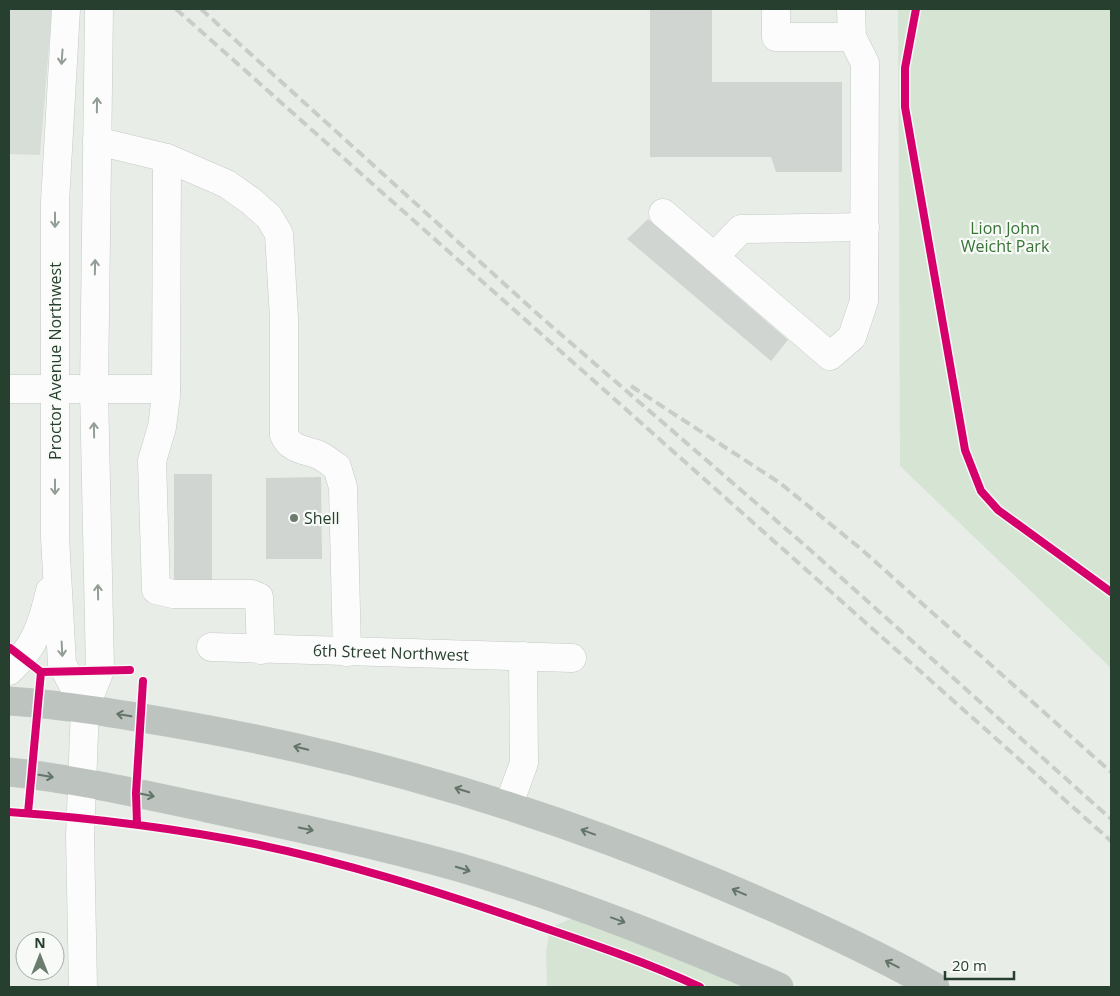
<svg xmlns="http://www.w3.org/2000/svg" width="1120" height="996" viewBox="0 0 1120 996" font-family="'Open Sans',sans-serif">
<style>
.built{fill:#d7ded7}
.green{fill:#d5e4d3}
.building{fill:#d1d5d1}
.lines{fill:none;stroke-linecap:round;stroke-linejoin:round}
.minor-casing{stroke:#c5cac6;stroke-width:29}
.highway-casing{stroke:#c4cbc5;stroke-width:29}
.minor{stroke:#fcfcfc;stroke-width:28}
.highway{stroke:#bdc3bf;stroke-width:28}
.rail{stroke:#c9cdc9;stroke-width:4;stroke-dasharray:10 5;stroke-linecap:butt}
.cycleway-casing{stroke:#f7faf7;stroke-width:11}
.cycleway{stroke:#d6006c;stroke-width:8}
.oneway{stroke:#929e95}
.oneway2{stroke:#637468}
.poi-dot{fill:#6b7c6f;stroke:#f7faf7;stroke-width:2}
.labels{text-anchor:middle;stroke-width:4.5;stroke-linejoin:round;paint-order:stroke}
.park-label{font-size:16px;fill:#377235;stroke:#f7faf7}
.street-label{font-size:16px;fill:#273f2e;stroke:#f7faf7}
.poi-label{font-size:16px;fill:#273f2e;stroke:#f7faf7;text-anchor:start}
</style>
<rect width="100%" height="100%" fill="#e8ede8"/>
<path class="built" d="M 9,9 L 52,9 L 40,155 L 9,154 Z"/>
<path class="green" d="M 898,9 L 1111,9 L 1111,668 L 900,466 Z
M 571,919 L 633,938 L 742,987 L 547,987 L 546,952 L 550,927 Z"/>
<path class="building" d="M 650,9 L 712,9 L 712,82 L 842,82 L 842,172 L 776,172 L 771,157 L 650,157 Z
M 648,219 L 788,340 L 771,361 L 627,239 Z
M 174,474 L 212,474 L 212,584 L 174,584 Z
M 321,477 L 322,559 L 266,559 L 266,478 Z"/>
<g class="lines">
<defs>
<g id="minor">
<path d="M 66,9 L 55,202 L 55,537 L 62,664 L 85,708"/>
<path d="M 776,9 L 776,37 L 852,37 L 851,9"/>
<path d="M 97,141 L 167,158 L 166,396 L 162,427 L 152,461 L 156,590 L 173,594 L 252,594 L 259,597 L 261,650"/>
<path d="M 167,158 L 227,184 L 251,201 L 269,217 L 279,234 L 284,318 L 284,435 C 290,450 307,450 319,455 C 325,458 331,463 337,467 L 343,487 L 347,652"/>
<path d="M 663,213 L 830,356 L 852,337 L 864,301 L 865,63 L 852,37"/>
<path d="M 714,257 L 741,229 L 865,227"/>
<path d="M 9,389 L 166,389"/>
<path id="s1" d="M 211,647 L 572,658"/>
<path d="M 9,671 C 35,647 42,625 50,591"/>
<path d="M 509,804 L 524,763 L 523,656"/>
<path d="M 83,987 L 80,837 L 85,708 L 100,670 L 94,389 L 99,9"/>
</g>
<path id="highway" d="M 9,701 C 68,705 125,715 183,725 C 365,757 539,809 709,880 C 786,912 863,946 935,987
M 9,772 C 76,779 141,794 207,808 C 291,826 375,844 458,867 C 568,899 674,941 779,987"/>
</defs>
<use href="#minor" class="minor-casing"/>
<use href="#highway" class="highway-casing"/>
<use href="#minor" class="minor"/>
<use href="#highway" class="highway"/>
<path class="rail" d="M 176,9 L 1111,841
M 201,9 L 542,318 L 808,548 L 1111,819
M 631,386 L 780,483 L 861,549 L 1111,772"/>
<defs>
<path id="cycleway" d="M 916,9 L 905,68 L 905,107 L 965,450 L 981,491 L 998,510 L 1111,592
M 10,648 L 41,672 L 130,670
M 9,812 C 92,818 174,828 255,844 C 347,863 436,891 524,921 C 583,941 644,961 700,987
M 28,813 L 41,672
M 137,824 L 136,793 L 143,681"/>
</defs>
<use href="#cycleway" class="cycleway-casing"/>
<use href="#cycleway" class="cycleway"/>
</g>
<defs><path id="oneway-shaft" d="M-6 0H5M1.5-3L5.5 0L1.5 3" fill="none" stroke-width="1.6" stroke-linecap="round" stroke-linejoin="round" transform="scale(1.25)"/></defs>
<g class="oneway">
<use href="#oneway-shaft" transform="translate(62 57) rotate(94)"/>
<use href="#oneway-shaft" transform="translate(97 105) rotate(-89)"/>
<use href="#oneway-shaft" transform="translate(55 220) rotate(90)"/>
<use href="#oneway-shaft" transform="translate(95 267) rotate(-89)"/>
<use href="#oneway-shaft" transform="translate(94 430) rotate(-91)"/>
<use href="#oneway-shaft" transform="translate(55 487) rotate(90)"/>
<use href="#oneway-shaft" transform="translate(98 592) rotate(-91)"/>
<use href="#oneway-shaft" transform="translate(62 649) rotate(87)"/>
</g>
<g class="oneway2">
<use href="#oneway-shaft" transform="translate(124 715) rotate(-170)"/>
<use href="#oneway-shaft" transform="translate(301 748) rotate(-167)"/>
<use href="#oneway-shaft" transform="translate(46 776) rotate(9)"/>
<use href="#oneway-shaft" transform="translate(462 790) rotate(-163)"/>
<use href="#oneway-shaft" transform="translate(147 795) rotate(12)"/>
<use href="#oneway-shaft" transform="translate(306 829) rotate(12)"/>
<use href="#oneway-shaft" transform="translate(588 832) rotate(-160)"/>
<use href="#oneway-shaft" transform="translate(463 869) rotate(17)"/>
<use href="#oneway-shaft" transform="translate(739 892) rotate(-157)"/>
<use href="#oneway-shaft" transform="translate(618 920) rotate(20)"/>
<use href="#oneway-shaft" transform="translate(892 964) rotate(-153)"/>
</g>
<circle class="poi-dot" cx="294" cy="518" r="5"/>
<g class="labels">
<g class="park-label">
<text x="1005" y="234">Lion John<tspan x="1005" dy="18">Weicht Park</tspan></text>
</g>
<g class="street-label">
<text transform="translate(55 361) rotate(-90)" y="6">Proctor Avenue Northwest</text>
<text dy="6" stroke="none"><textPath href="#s1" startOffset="180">6th Street Northwest</textPath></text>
</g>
<g class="poi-label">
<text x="304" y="524">Shell</text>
</g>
</g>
<rect width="1120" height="996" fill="none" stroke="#273f2e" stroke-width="20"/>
<g transform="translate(40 956)"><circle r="24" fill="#f7faf7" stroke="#a4afa7"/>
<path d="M0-4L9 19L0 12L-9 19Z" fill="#6b7c6f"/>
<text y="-8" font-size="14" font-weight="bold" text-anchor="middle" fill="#273f2e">N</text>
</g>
<path d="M945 971v8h69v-8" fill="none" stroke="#273f2e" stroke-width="2.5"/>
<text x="952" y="971" font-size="15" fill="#273f2e" stroke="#f7faf7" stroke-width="4" paint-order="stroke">20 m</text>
</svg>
